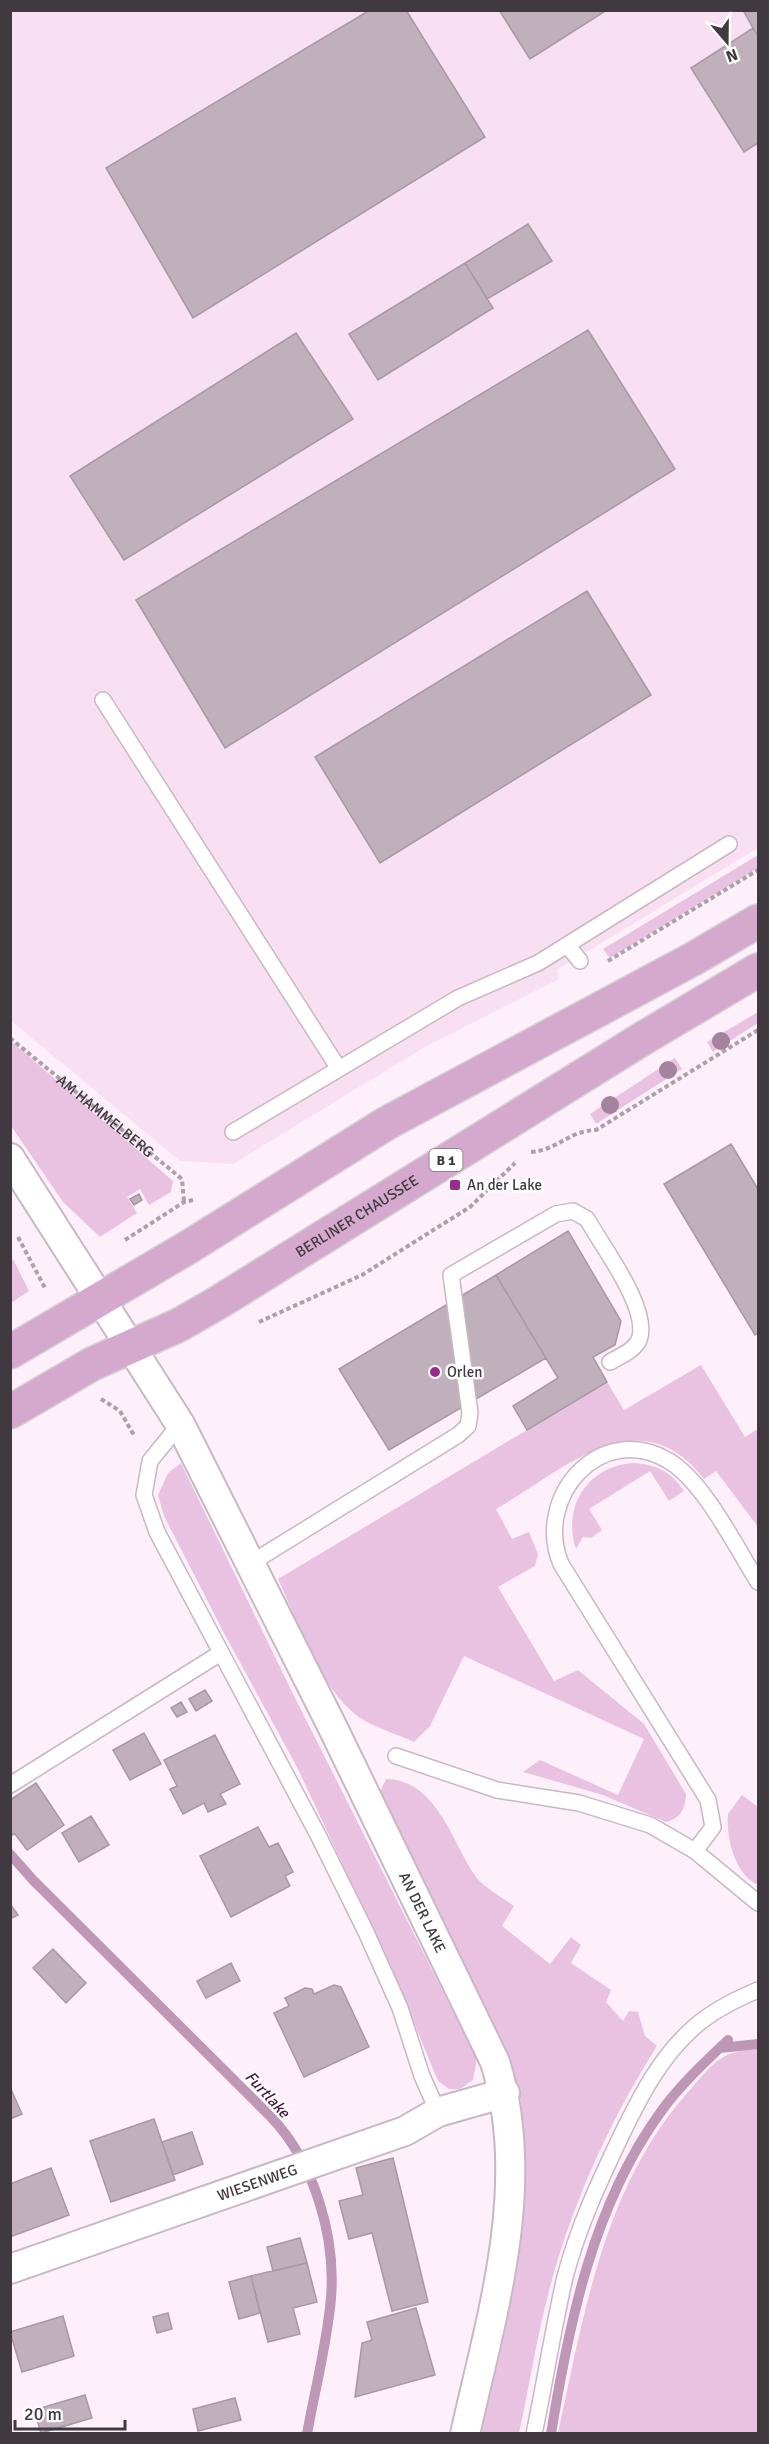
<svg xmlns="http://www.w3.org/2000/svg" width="769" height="2444" viewBox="0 0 769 2444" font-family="Signika,sans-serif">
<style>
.built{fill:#f8e0f2}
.green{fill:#e9c2e1}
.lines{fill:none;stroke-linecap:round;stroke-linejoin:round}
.stream{stroke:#be97b6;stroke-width:10}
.building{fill:#c0b0bc;stroke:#a798a4;stroke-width:1.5}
.lane-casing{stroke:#c8b8c4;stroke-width:18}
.street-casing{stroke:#c8b8c4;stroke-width:32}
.primary-casing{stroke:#d5d3d5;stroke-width:36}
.path{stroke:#aca1a9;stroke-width:4;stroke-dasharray:4.5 3;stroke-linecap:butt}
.lane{stroke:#fff;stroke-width:15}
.street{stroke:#fff;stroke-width:28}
.primary{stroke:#d5a9cd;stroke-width:33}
.tree{fill:#a4839e}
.poi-dot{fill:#992b8b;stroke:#fff;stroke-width:2}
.labels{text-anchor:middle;stroke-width:5;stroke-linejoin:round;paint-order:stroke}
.shield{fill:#fff;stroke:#797479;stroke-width:1.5}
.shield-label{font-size:14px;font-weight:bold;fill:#40393f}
.street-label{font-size:15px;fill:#40393f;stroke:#fff}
.poi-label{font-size:15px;fill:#40393f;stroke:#fff;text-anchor:start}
.water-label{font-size:16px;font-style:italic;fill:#4a1a43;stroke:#fff}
</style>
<rect width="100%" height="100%" fill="#fef0fa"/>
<path class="built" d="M 10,11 L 758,11 L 758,848 L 557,970 L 559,979 L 425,1047 L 233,1164 L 180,1161 L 11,1021 Z"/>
<path class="green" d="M 758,855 L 758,868 L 610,958 L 603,949 Z
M 758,1012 L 758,1023 L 713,1052 L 707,1042 Z
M 11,1041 L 173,1181 L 171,1192 L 149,1205 L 140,1189 L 127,1197 L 137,1213 L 100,1237 L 63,1202 L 11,1126 Z
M 675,1058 L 682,1069 L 596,1124 L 590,1114 Z
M 13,1259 L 29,1291 L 11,1303 L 11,1261 Z
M 701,1365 L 745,1437 L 758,1429 L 758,1527 L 716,1471 L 704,1479 C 638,1394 562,1472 496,1509 L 512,1539 L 529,1532 L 538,1554 L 535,1566 L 498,1587 L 554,1681 L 578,1670 L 644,1724 L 686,1794 C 686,1808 680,1819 666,1822 L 603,1795 L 523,1772 L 540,1760 L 618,1795 L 644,1739 L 464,1656 L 430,1726 L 414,1742 C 399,1735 382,1730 367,1722 C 322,1697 299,1624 278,1579 L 607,1382 L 624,1410 Z
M 181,1463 L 292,1692 L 477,2059 L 473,2080 L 460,2089 L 449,2089 L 438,2081 L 394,1975 L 298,1769 L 224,1633 L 164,1516 L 158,1495 L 168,1473 Z
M 632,1463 C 655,1464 671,1471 684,1491 L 669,1501 L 650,1471 L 589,1509 L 602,1530 L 591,1538 L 583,1537 L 576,1549 C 562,1507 587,1467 632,1463 Z
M 386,1779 C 436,1780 451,1839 474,1874 C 482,1887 501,1896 514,1906 L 502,1926 L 550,1964 L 571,1937 L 581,1945 L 571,1963 L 611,1990 L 606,2002 L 623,2021 L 629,2011 L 638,2012 L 645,2036 L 657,2046 C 609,2122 570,2208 548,2295 C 536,2341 529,2388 519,2433 L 480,2433 L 511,2303 L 523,2218 L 525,2169 L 521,2102 L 510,2057 L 380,1792 Z
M 742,1795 L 758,1807 L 758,1885 C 735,1875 726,1838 728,1814 Z
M 758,2049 L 758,2433 L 558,2433 C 584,2314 604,2186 688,2092 C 713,2064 719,2051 758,2049 Z"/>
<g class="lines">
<path class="stream" d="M 10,1854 L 33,1880 L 271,2117 C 314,2162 336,2236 331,2298 C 327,2344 315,2389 307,2434
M 720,2048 L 758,2044
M 551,2434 C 569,2322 593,2206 660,2113 C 679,2086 704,2063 728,2040"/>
</g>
<path class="building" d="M 370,10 L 406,10 L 485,137 L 193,318 L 106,168 Z
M 499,10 L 607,10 L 530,59 Z
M 743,10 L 758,10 L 758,36 L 753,28 Z
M 753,28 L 758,36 L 758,143 L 744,152 L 691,68 Z
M 528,224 L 552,261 L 487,299 L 465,263 Z
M 465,263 L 493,308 L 378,380 L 349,334 Z
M 588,330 L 675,469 L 225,748 L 136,600 Z
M 296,333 L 353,419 L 124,560 L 70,476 Z
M 587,591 L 651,695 L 380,863 L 315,757 Z
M 731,1144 L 758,1189 L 758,1333 L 755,1335 L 664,1184 Z
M 139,1194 L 142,1200 L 134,1205 L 130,1199 Z
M 568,1231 L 621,1321 L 615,1345 L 593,1357 L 607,1382 L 527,1430 L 513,1406 L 558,1378 L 496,1275 Z
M 496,1275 L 546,1358 L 389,1450 L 339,1369 Z
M 205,1690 L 212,1701 L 196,1711 L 189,1699 Z
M 181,1702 L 187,1712 L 177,1717 L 171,1708 Z
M 144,1733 L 161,1764 L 130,1780 L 113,1750 Z
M 215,1735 L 240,1784 L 220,1794 L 226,1804 L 208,1812 L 204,1803 L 183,1814 L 170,1789 L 177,1786 L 164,1760 Z
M 36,1783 L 64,1825 L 27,1850 L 15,1834 L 10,1836 L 10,1800 Z
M 91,1816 L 109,1845 L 79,1862 L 62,1833 Z
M 258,1827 L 269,1847 L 278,1843 L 293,1872 L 285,1876 L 290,1886 L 231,1917 L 200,1856 Z
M 10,1904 L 18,1915 L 10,1919 Z
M 53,1949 L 86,1983 L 66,2003 L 33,1968 Z
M 231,1963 L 240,1981 L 206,1998 L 197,1981 Z
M 334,1985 L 341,1987 L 369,2047 L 304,2077 L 274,2013 L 289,2006 L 285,1998 L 305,1988 L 312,1989 L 314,1994 Z
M 10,2087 L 22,2114 L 10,2119 Z
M 154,2119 L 175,2180 L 111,2202 L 90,2141 Z
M 192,2132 L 203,2164 L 173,2175 L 162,2142 Z
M 393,2158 L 428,2302 L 392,2311 L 372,2233 L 349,2239 L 339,2201 L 363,2195 L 356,2168 Z
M 51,2168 L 69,2215 L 10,2237 L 10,2184 Z
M 300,2238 L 307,2263 L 273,2271 L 267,2247 Z
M 307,2263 L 317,2302 L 293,2308 L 300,2334 L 268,2342 L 251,2276 Z
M 251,2276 L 260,2313 L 239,2319 L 229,2282 Z
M 416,2308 L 435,2375 L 355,2397 L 362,2343 L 372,2340 L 367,2322 Z
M 168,2313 L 172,2329 L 157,2333 L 153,2317 Z
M 63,2316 L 74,2356 L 22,2372 L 10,2332 Z
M 85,2395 L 92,2418 L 41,2433 L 34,2410 Z
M 235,2398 L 241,2420 L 198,2431 L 193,2409 Z"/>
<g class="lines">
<defs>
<path id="lane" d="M 103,700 L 339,1069
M 567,945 L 580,961
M 233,1132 L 458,998 L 538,963 L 729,844
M 180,1424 L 150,1461 L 144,1495 L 157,1532 L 318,1835 L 366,1932 L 400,2008 L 422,2076 L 438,2112
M 251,1563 L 458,1435 L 468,1426 L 470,1413 L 451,1275 L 556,1214 L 573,1211 L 587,1219 C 602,1246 651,1310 639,1340 C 634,1351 620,1356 610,1362
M 396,1756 L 497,1790 L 579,1803 L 650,1825 L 695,1851 L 758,1903
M 10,1785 L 219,1654
M 695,1851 L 713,1827 L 708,1800 L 561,1564 C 533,1497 601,1420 669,1461 C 704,1482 736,1547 758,1582
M 534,2434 C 545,2382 553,2329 565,2277 C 578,2227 600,2180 622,2134 C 640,2097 659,2060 689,2032 C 708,2013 734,2000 758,1990"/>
<g id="street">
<path id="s2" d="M 10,1158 L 180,1424 L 332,1726 L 495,2062 C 533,2184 492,2313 465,2434"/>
<path id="s3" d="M 10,2269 L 405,2131 L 438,2112 L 505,2093"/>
</g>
<g id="primary">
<path d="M 10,1352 L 187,1248 L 387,1123 L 693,959 L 758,921"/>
<path id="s4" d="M 10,1412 L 92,1364 L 179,1325 L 219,1302 L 642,1039 L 758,970"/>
</g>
</defs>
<use href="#lane" class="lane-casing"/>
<use href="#street" class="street-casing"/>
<use href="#primary" class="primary-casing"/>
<g class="path">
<path d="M 608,961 L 758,870"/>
<path id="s1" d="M 10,1038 L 182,1179 L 184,1202"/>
<path d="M 531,1152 C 558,1150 568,1131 596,1130 L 758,1030"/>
<path d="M 18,1237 L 45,1288"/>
<path d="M 125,1240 L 184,1202 L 193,1200"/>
<path d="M 259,1322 L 362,1275 L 470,1207 L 515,1163"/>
<path d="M 101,1399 L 120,1411 L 135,1437"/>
</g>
<use href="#lane" class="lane"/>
<use href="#street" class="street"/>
<use href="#primary" class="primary"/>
</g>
<g class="tree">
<circle cx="721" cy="1041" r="9"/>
<circle cx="668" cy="1070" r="9"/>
<circle cx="610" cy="1105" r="9"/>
</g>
<g class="poi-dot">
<rect x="449" y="1179" width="12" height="12" rx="3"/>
<circle cx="435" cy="1372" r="6"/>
</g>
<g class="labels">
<rect class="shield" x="429.5" y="1149" width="33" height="22" rx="4.5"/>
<g class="shield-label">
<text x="446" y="1165">B 1</text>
</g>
<g class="street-label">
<text dy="5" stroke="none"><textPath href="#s1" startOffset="123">AM HAMMELBERG</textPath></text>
<text dy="5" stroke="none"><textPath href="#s4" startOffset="399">BERLINER CHAUSSEE</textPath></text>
<text dy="5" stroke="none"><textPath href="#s2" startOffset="861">AN DER LAKE</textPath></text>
<text dy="5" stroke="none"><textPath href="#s3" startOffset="262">WIESENWEG</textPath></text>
</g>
<g class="poi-label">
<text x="467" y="1190">An der Lake</text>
<text x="447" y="1377">Orlen</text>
</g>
<g class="water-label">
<text transform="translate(268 2094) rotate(47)" y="6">Furtlake</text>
</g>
</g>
<rect width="769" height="2444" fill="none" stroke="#40393f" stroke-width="24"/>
<g transform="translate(727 42) rotate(160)" stroke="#ffffff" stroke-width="4.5" paint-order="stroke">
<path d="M0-4.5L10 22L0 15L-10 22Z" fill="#40393f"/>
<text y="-9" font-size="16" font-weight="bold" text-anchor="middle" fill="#40393f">N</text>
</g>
<path d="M15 2420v9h110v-9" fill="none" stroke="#40393f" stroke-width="3"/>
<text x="24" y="2420" font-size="18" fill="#40393f" stroke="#ffffff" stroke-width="4.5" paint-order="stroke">20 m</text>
</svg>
